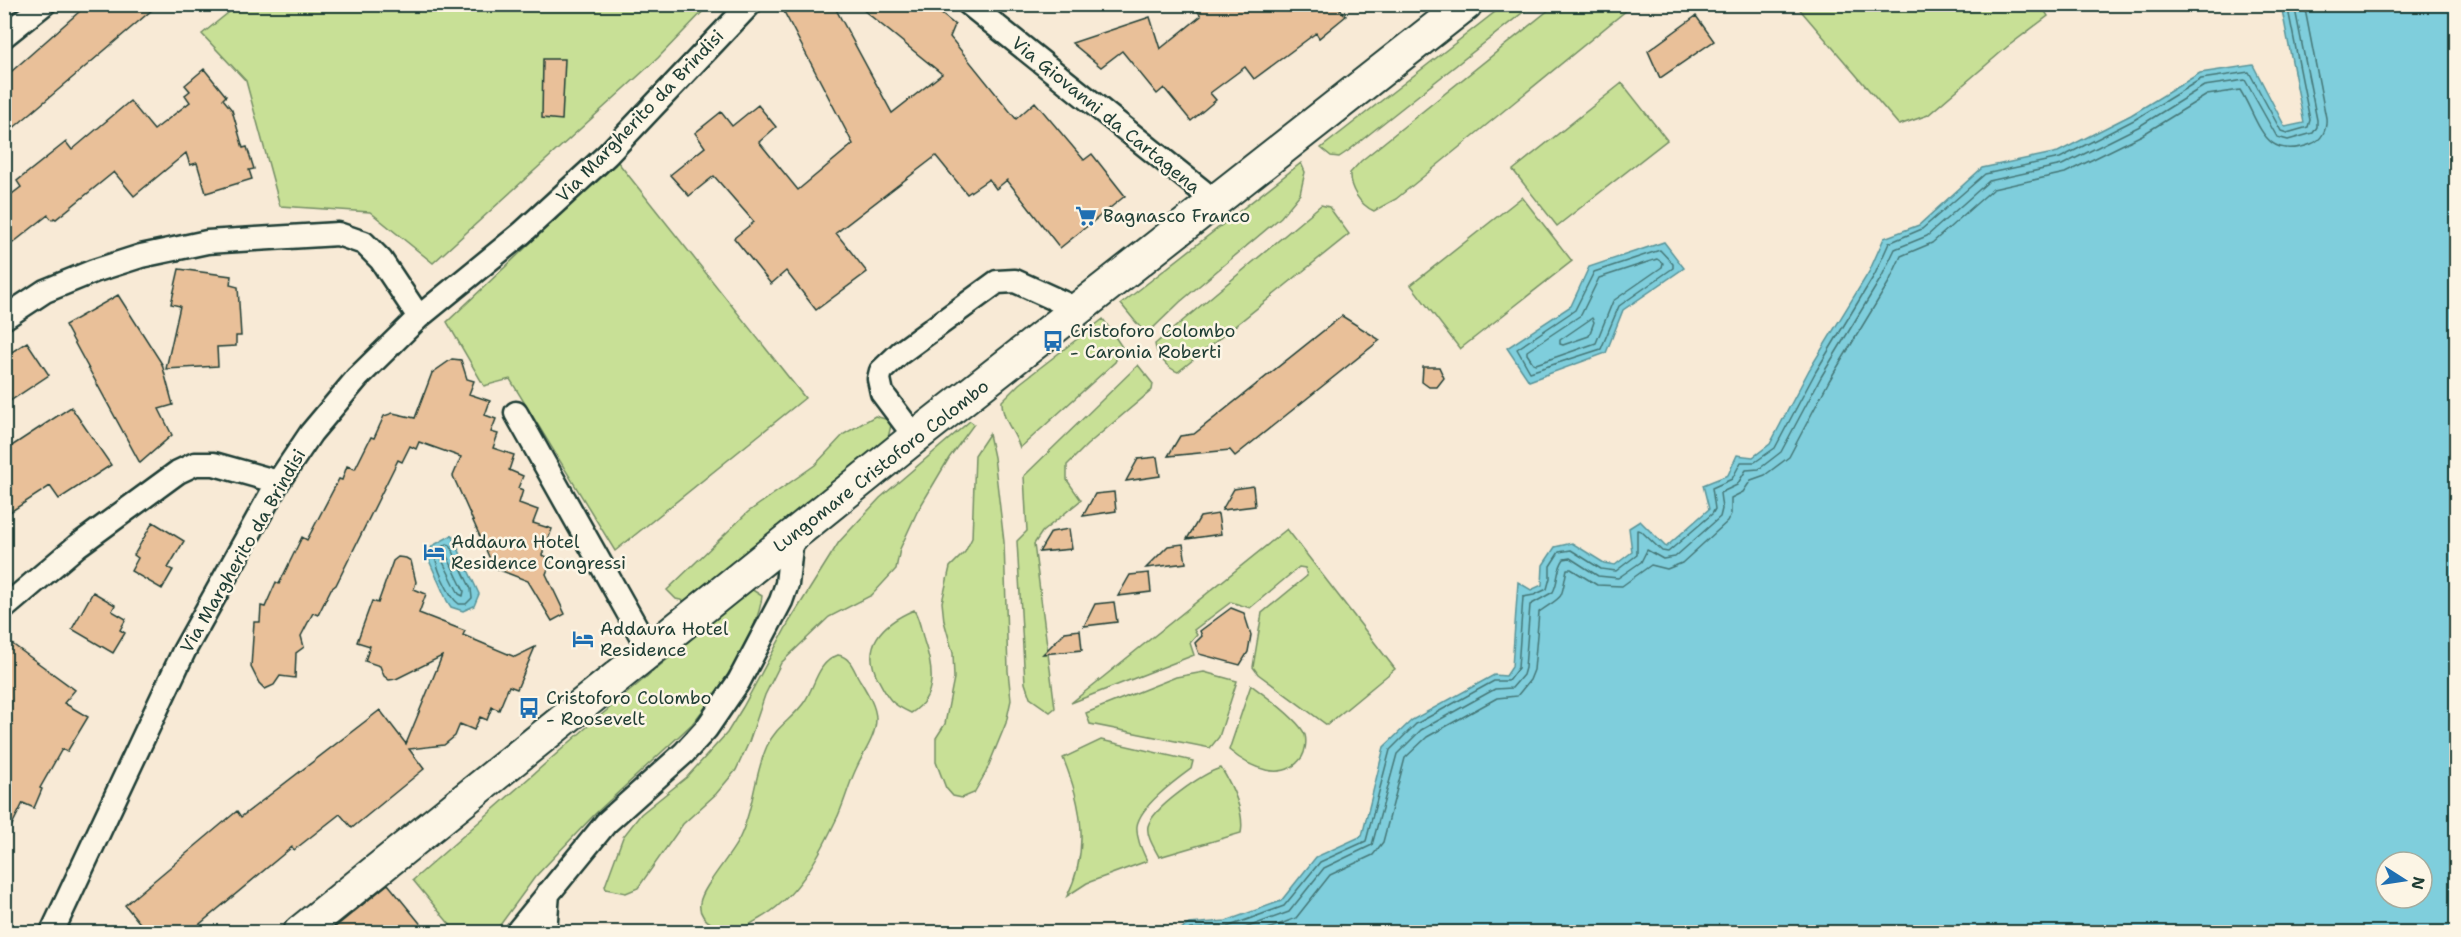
<svg xmlns="http://www.w3.org/2000/svg" width="2461" height="937" viewBox="0 0 2461 937" font-family="'Shantell Sans',sans-serif">
<style>
.green{fill:#c8e096;stroke:#748e65;stroke-width:1.5}
.water{fill:#7fcedc;stroke:#599499;stroke-width:1.5;fill-rule:evenodd}
.lines{fill:none;stroke-linecap:round;stroke-linejoin:round}
.shore{stroke:#457777;stroke-width:1.5}
.building{fill:#e9c099;stroke:#1f3d34;stroke-width:1.5}
.street-casing{stroke:#1f3d34;stroke-width:27}
.secondary-casing{stroke:#1f3d34;stroke-width:36}
.street{stroke:#fcf5e5;stroke-width:22}
.secondary{stroke:#fcf5e5;stroke-width:32}
.labels{text-anchor:middle;stroke-width:5;stroke-linejoin:round;paint-order:stroke}
.street-label{font-size:18px;fill:#1f3d34;stroke:#fcf5e5}
.poi-label{font-size:18px;fill:#1f3d34;stroke:#fcf5e5;text-anchor:start}
</style>
<rect width="100%" height="100%" fill="#f8ead6"/>
<filter id="ink" filterUnits="userSpaceOnUse"><feTurbulence type="fractalNoise" baseFrequency=".0167" numOctaves="2"/><feDisplacementMap in="SourceGraphic" scale="12" xChannelSelector="R" yChannelSelector="G"/><feConvolveMatrix kernelMatrix="1 2 1 2 8 2 1 2 1" color-interpolation-filters="sRGB"/></filter>
<g filter="url(#ink)">
<path class="green" d="M 238,5 L 709,5 L 658,58 L 433,263 L 370,212 L 280,206 L 246,81 L 202,34 Z
M 1504,5 L 1532,5 L 1348,151 L 1339,157 L 1331,156 L 1321,148 Z
M 1555,5 L 1633,5 L 1396,199 L 1374,211 C 1360,205 1349,188 1350,173 L 1361,161 Z
M 1796,5 L 2041,5 L 2048,16 L 2007,47 L 1928,115 L 1899,125 Z
M 1622,83 L 1667,140 L 1557,226 L 1513,170 Z
M 617,161 L 805,398 L 615,551 L 510,379 L 484,386 L 447,322 Z
M 1301,163 L 1305,172 L 1300,194 L 1281,217 L 1180,302 L 1150,331 L 1144,332 L 1121,304 Z
M 1522,197 L 1572,261 L 1460,349 L 1411,285 Z
M 1321,205 L 1329,207 L 1349,234 L 1178,372 C 1167,368 1156,355 1155,344 Z
M 1103,319 L 1122,347 L 1115,362 L 1020,448 C 1015,432 1001,418 1002,401 L 1019,384 Z
M 1138,365 L 1153,384 L 1152,390 L 1087,445 L 1067,465 L 1067,480 L 1081,500 L 1042,532 L 1034,544 L 1055,708 L 1050,712 L 1030,698 L 1025,683 L 1017,541 L 1027,531 L 1024,476 Z
M 875,416 L 892,421 L 888,438 L 685,601 L 676,599 L 667,590 L 748,512 L 815,465 L 844,434 Z
M 970,421 L 974,424 L 949,458 L 917,512 L 900,549 L 896,569 L 872,595 L 829,617 L 781,663 L 765,695 L 749,742 L 736,770 L 716,794 L 683,824 L 638,888 L 626,893 L 606,889 L 605,886 L 623,837 L 641,814 L 687,777 L 727,733 L 743,707 L 789,622 L 839,542 L 880,498 Z
M 989,434 L 994,457 L 1004,542 L 1008,671 L 1011,700 L 1006,723 L 986,772 L 974,793 L 962,798 L 953,796 L 946,788 L 936,762 L 936,738 L 945,724 L 954,678 L 953,653 L 944,621 L 942,602 L 950,567 L 965,552 L 972,538 L 975,455 Z
M 1287,529 L 1395,669 L 1327,725 L 1258,674 L 1253,667 L 1262,613 L 1307,576 L 1305,568 L 1299,567 L 1250,608 L 1231,602 L 1194,630 L 1197,635 L 1190,643 L 1194,655 L 1071,703 Z
M 751,589 L 762,596 C 758,634 717,694 692,724 L 595,814 L 535,877 L 495,932 L 456,932 L 413,880 L 587,727 Z
M 914,610 C 920,620 921,630 924,641 C 933,667 938,697 911,713 C 891,704 889,700 879,681 C 860,646 881,624 914,610 Z
M 838,655 C 850,657 853,668 858,677 C 865,689 876,705 876,719 C 876,737 863,753 856,769 C 848,786 844,804 836,820 C 818,858 797,898 759,919 C 753,922 746,928 739,930 C 724,934 697,921 700,903 C 702,887 732,855 740,837 C 754,808 754,775 767,746 C 776,726 794,718 805,701 C 816,684 817,663 838,655 Z
M 1204,672 L 1237,681 L 1219,737 L 1210,748 L 1090,724 L 1086,713 L 1176,677 Z
M 1251,685 C 1263,694 1300,720 1305,735 C 1307,742 1305,752 1302,757 C 1283,784 1249,767 1229,750 Z
M 1101,740 L 1193,761 L 1191,769 C 1176,780 1140,806 1137,826 C 1136,838 1142,850 1147,861 L 1087,883 L 1067,896 C 1090,850 1082,804 1063,758 Z
M 1221,768 C 1232,785 1245,813 1241,833 L 1159,857 C 1155,849 1146,836 1148,826 C 1153,808 1203,773 1221,768 Z"/>
<path class="water" d="M 2281,5 L 2456,5 L 2456,932 L 1176,932 L 1189,924 L 1226,921 L 1281,901 L 1316,857 L 1362,836 L 1384,747 L 1412,720 L 1494,675 L 1506,676 L 1512,667 L 1518,582 L 1531,590 L 1542,585 L 1543,565 L 1555,547 L 1572,543 L 1604,563 L 1615,565 L 1632,552 L 1629,528 L 1640,521 L 1666,547 L 1709,509 L 1703,485 L 1728,475 L 1737,455 L 1753,457 L 1770,444 L 1809,370 L 1869,272 L 1884,238 L 1919,225 L 1982,168 L 2058,152 L 2131,115 L 2200,73 L 2253,65 L 2285,127 L 2304,123 ZM 2386,862 L 2422,862 L 2422,898 L 2386,898 Z
M 1664,242 L 1684,268 L 1623,310 L 1606,353 L 1529,381 L 1507,348 L 1571,306 L 1589,267 Z
M 452,535 L 479,594 L 474,606 L 463,611 L 451,607 L 447,601 L 428,558 L 432,546 Z"/>
<g class="lines">
<path class="shore" d="M 1660,250 L 1673,264 L 1673,268 L 1619,306 L 1601,349 L 1530,372 L 1517,349 L 1575,310 L 1594,272 Z
M 1657,259 L 1663,263 L 1662,267 L 1613,301 L 1596,343 L 1536,364 L 1533,363 L 1527,354 L 1527,351 L 1581,315 L 1599,278 Z
M 1592,318 L 1594,322 L 1589,336 L 1563,345 L 1560,344 L 1560,340 Z
M 447,544 L 450,545 L 471,589 L 472,598 L 466,604 L 459,604 C 449,597 432,561 436,550 Z
M 444,555 L 447,556 L 464,591 L 463,596 L 459,594 L 442,560 Z
M 1186,932 L 1191,929 L 1227,927 L 1284,906 L 1320,862 L 1366,841 L 1390,750 L 1416,724 L 1494,681 L 1508,681 L 1518,668 L 1523,597 L 1534,595 L 1547,589 L 1550,578 L 1550,566 L 1559,552 L 1571,550 L 1601,569 L 1616,571 L 1637,555 L 1637,530 L 1641,531 L 1662,551 L 1668,552 L 1712,514 L 1715,509 L 1712,488 L 1732,479 L 1741,462 L 1755,462 L 1775,448 L 1815,373 L 1875,274 L 1889,243 L 1922,229 L 1985,174 L 2060,158 L 2134,120 L 2201,79 L 2249,72 L 2281,131 L 2287,133 L 2308,127 L 2310,120 L 2287,4
M 1234,932 L 1289,912 L 1324,868 L 1372,845 L 1397,754 L 1421,730 L 1495,689 L 1512,688 L 1523,675 L 1525,668 L 1530,605 L 1553,592 C 1559,581 1556,570 1564,559 L 1570,558 L 1598,576 L 1618,578 L 1641,562 L 1647,550 L 1663,559 L 1675,557 L 1720,517 L 1722,509 L 1720,493 L 1737,485 L 1746,470 L 1759,469 L 1781,452 L 1821,377 L 1881,278 L 1895,249 L 1927,236 L 1989,181 L 2062,165 L 2138,127 L 2204,86 L 2245,80 L 2277,137 L 2288,140 L 2313,133 L 2317,127 L 2317,120 L 2294,4
M 1260,932 L 1296,918 L 1330,875 L 1373,855 L 1383,842 L 1405,758 L 1427,737 L 1497,698 L 1517,696 L 1530,680 L 1534,670 L 1539,612 C 1566,593 1560,602 1567,569 L 1571,569 L 1597,585 L 1622,586 L 1651,565 L 1667,569 L 1682,563 L 1727,522 L 1731,514 L 1731,498 L 1743,492 L 1751,480 L 1765,475 L 1789,457 L 1829,381 L 1889,282 L 1901,256 L 1932,243 L 1993,189 L 2065,173 L 2142,135 L 2207,95 L 2240,90 C 2260,122 2263,162 2311,144 C 2322,140 2327,130 2326,118 L 2304,4"/>
</g>
<path class="building" d="M 88,4 L 159,4 L 4,136 L 4,78 Z
M 780,4 L 833,4 L 892,113 L 942,74 L 856,4 L 929,4 L 955,25 L 950,37 L 1016,119 L 1035,102 L 1084,160 L 1092,154 L 1125,196 L 1060,248 L 1007,180 L 996,189 L 989,179 L 967,194 L 936,156 L 836,233 L 867,272 L 816,310 L 786,271 L 771,284 L 734,238 L 754,222 L 714,176 L 689,196 L 670,175 L 705,147 L 695,133 L 721,112 L 732,126 L 758,105 L 776,127 L 759,142 L 798,190 L 853,144 Z
M 1193,4 L 1336,4 L 1346,16 L 1319,38 L 1316,33 L 1254,79 L 1245,67 L 1210,93 L 1216,100 L 1191,121 L 1164,88 L 1157,94 L 1122,51 L 1101,67 L 1072,43 L 1150,17 L 1160,49 L 1201,16 Z
M 1696,16 L 1714,41 L 1660,78 L 1648,51 Z
M 543,59 L 565,59 L 562,120 L 542,118 Z
M 204,69 L 226,96 L 223,99 L 232,110 L 243,148 L 247,147 L 254,169 L 249,170 L 252,179 L 206,193 L 197,163 L 190,165 L 186,153 L 134,196 L 114,172 L 56,219 L 54,218 L 52,220 L 48,215 L 4,250 L 4,200 L 21,187 L 17,181 L 66,142 L 72,150 L 130,101 L 154,130 L 190,102 L 185,95 L 190,91 L 185,85 Z
M 179,269 L 231,276 L 230,285 L 238,287 L 241,336 L 236,336 L 236,346 L 217,347 L 218,366 L 166,369 L 180,306 L 171,304 Z
M 118,295 L 162,364 L 173,405 L 159,409 L 172,435 L 140,463 L 65,325 Z
M 1342,316 L 1380,340 L 1235,456 L 1230,450 L 1168,456 L 1180,436 L 1194,434 Z
M 27,342 L 49,375 L 4,405 L 4,357 Z
M 452,359 L 461,360 L 467,379 L 474,381 L 469,394 L 490,401 L 485,415 L 496,419 L 491,432 L 498,434 L 493,448 L 514,455 L 509,470 L 523,476 L 518,488 L 523,490 L 519,503 L 538,510 L 533,523 L 552,529 L 542,555 L 552,559 L 546,574 L 565,614 L 552,621 L 528,581 L 494,568 L 453,476 L 461,457 L 419,442 L 416,449 L 410,446 L 402,462 L 398,460 L 336,585 L 331,589 L 318,615 L 313,613 L 301,636 L 304,647 L 296,653 L 295,678 L 280,676 L 274,685 L 265,689 L 259,683 L 251,667 L 254,622 L 260,622 L 261,606 L 265,607 L 276,582 L 279,584 L 302,537 L 307,540 L 339,479 L 342,480 L 347,466 L 355,469 L 371,437 L 374,438 L 384,416 L 393,413 L 415,418 L 432,373 Z
M 1423,367 L 1439,367 L 1444,378 L 1437,387 L 1429,387 L 1422,382 Z
M 71,407 L 111,465 L 59,499 L 50,486 L 4,516 L 4,451 Z
M 1157,457 L 1160,476 L 1126,481 L 1138,459 Z
M 1253,486 L 1255,506 L 1222,510 L 1234,489 Z
M 1114,492 L 1116,511 L 1083,516 L 1095,494 Z
M 1218,514 L 1221,534 L 1187,539 L 1200,517 Z
M 153,522 L 184,541 L 168,568 L 173,570 L 162,589 L 131,571 L 138,558 L 134,555 Z
M 1069,529 L 1072,549 L 1039,552 L 1051,532 Z
M 1183,544 L 1186,563 L 1146,568 L 1168,546 Z
M 398,557 L 406,558 L 411,561 L 416,582 L 414,589 L 426,594 L 419,613 L 465,631 L 463,635 L 515,657 L 535,647 L 517,689 L 509,686 L 499,710 L 492,707 L 487,720 L 480,717 L 474,730 L 460,724 L 455,736 L 444,745 L 409,749 L 424,769 L 352,828 L 340,814 L 294,850 L 292,847 L 189,933 L 148,933 L 125,905 L 237,811 L 241,817 L 380,710 L 406,744 L 442,656 L 396,679 L 389,680 L 384,676 L 380,666 L 365,661 L 370,646 L 357,642 L 372,601 L 378,603 L 393,561 Z
M 1149,573 L 1151,592 L 1118,596 L 1130,575 Z
M 93,592 L 115,605 L 112,611 L 126,619 L 120,630 L 125,633 L 113,653 L 72,629 Z
M 1114,602 L 1117,622 L 1084,626 L 1095,604 Z
M 1231,608 L 1244,613 L 1251,635 L 1248,652 L 1240,665 L 1199,654 L 1195,643 L 1202,636 L 1200,631 Z
M 1080,630 L 1082,650 L 1043,654 L 1065,632 Z
M 4,638 L 75,690 L 64,703 L 88,717 L 67,752 L 62,749 L 40,788 L 42,789 L 34,808 L 23,803 L 4,841 Z
M 388,884 L 428,933 L 328,933 Z"/>
<g class="lines">
<defs>
<path id="street" d="M 969,4 L 1216,202
M 4,36 L 44,4
M 4,318 L 45,291 L 94,271 L 141,256 L 207,242 L 338,234 L 364,243 L 381,260 L 419,317
M 516,413 L 649,650
M 915,437 L 882,393 L 879,379 L 881,371 L 900,353 L 997,282 L 1015,281 L 1079,310
M 4,608 L 77,546 L 178,472 L 195,464 L 214,464 L 278,482
M 52,932 L 184,651 L 278,482 L 311,433 L 358,377 L 419,317 L 522,233 L 607,155 L 750,4
M 517,932 L 606,823 L 684,753 L 706,729 L 739,681 L 781,601 L 787,584 L 792,537
M 545,932 L 548,893"/>
<path id="secondary" d="M 300,932 L 915,437 L 1466,4"/>
</defs>
<use href="#street" class="street-casing"/>
<use href="#secondary" class="secondary-casing"/>
<use href="#street" class="street"/>
<use href="#secondary" class="secondary"/>
</g>
</g>
<defs>
<symbol id="supermarket-bare" viewBox="-9 -9 18 18"><path d="M-6-5.5h2.5l.6 2H6L4.5 2H-2.5L-4.4-4H-6ZM-1.5 3.2a1.3 1.3 0 1 0 .1 0ZM3 3.2a1.3 1.3 0 1 0 .1 0Z" fill="#1f6fb2" stroke="#fcf5e5" stroke-width="2.5" paint-order="stroke"/></symbol>
<symbol id="bus-bare" viewBox="-9 -9 18 18"><path d="M-5-6H5V4H4V6H2V4H-2V6H-4V4H-5ZM-3.5-4V0h7V-4ZM-3.5 1.2v1.5H-2V1.2ZM2 1.2v1.5H3.5V1.2Z" fill="#1f6fb2" stroke="#fcf5e5" stroke-width="2.5" paint-order="stroke"/></symbol>
<symbol id="hotel-bare" viewBox="-9 -9 18 18"><path d="M-6-4.5h1.5V1H6V5H4.5V3h-9V5H-6ZM-4 0a1.8 1.8 0 1 1 3.6 0ZM.5 0V-2.5h3Q6-2.5 6 0Z" fill="#1f6fb2" stroke="#fcf5e5" stroke-width="2.5" paint-order="stroke"/></symbol>
</defs>
<g fill-rule="evenodd">
<use href="#supermarket-bare" x="1071" y="201" width="30" height="30"/>
<use href="#bus-bare" x="1038" y="326" width="30" height="30"/>
<use href="#hotel-bare" x="419" y="537" width="30" height="30"/>
<use href="#hotel-bare" x="568" y="624" width="30" height="30"/>
<use href="#bus-bare" x="514" y="693" width="30" height="30"/>
</g>
<g class="labels">
<g class="street-label">
<text transform="translate(1106 115) rotate(39)" y="6">Via Giovanni da Cartagena</text>
<text transform="translate(640 116) rotate(-46)" y="6">Via Margherito da Brindisi</text>
<text transform="translate(881 466) rotate(-38)" y="6">Lungomare Cristoforo Colombo</text>
<text transform="translate(243 551) rotate(-60)" y="6">Via Margherito da Brindisi</text>
</g>
<g class="poi-label">
<text x="1103" y="222">Bagnasco Franco</text>
<text x="1070" y="337">Cristoforo Colombo<tspan x="1070" dy="21">- Caronia Roberti</tspan></text>
<text x="451" y="548">Addaura Hotel<tspan x="451" dy="21">Residence Congressi</tspan></text>
<text x="600" y="635">Addaura Hotel<tspan x="600" dy="21">Residence</tspan></text>
<text x="546" y="704">Cristoforo Colombo<tspan x="546" dy="21">- Roosevelt</tspan></text>
</g>
</g>
<rect width="2461" height="937" fill="none" stroke="#fcf5e5" stroke-width="24"/>
<rect x="12" y="12" width="2437" height="913" fill="none" stroke="#1f3d34" stroke-width="2" filter="url(#ink)"/>
<g transform="translate(2404 880) rotate(102)"><circle r="28" fill="#fcf5e5" stroke="#a4ab9e" stroke-width="1.5"/>
<path d="M0-4.5L10 22L0 15L-10 22Z" fill="#1f6fb2"/>
<text y="-9" font-size="16" font-weight="bold" text-anchor="middle" fill="#1f3d34">N</text>
</g>
</svg>
